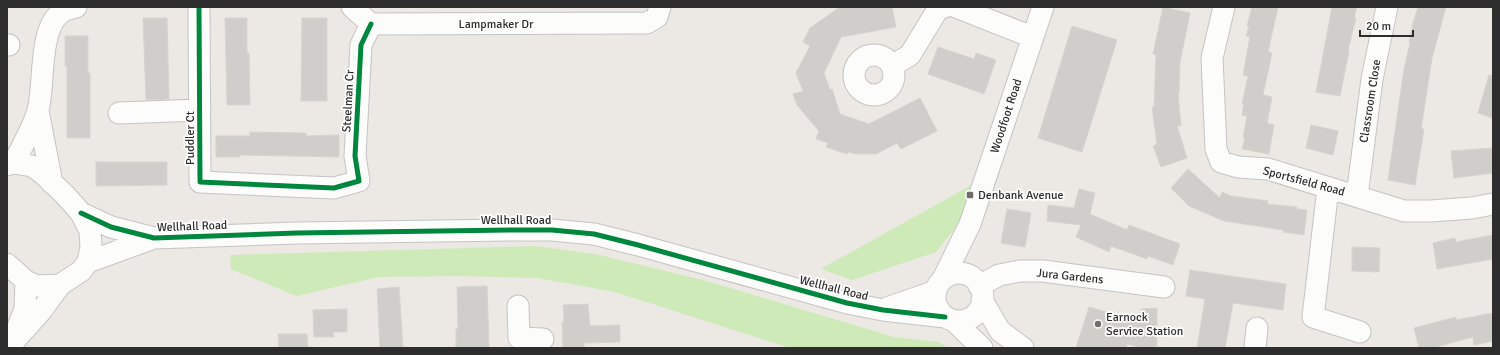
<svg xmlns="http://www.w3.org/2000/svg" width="1500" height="355" viewBox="0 0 1500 355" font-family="Signika,sans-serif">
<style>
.green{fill:#ceeab9}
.building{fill:#d0ceca;stroke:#d7d4cf}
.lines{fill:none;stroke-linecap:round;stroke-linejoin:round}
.minor-casing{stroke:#c5c4c4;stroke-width:23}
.minor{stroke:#fcfcfb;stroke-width:21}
.cycleway-casing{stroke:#fff;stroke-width:8}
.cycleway{stroke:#00873e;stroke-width:5}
.poi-dot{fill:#706e6d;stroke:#fff;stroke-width:1.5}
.labels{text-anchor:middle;stroke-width:3.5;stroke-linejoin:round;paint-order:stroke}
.street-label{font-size:12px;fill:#2d2d2d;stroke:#fff}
.poi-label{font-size:12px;fill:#2d2d2d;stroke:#fff;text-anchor:start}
</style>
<rect width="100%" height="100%" fill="#ece8e3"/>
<path class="green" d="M 975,183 L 964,217 L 936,252 L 852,280 L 821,269 Z
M 535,246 L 595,254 L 707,281 L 894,337 L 938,342 L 949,348 L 790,348 L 615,292 L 537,278 L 457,276 L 379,277 L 296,296 L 231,269 L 230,255 Z"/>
<path class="building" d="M 840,7 L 892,7 L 896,27 L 841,37 L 824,73 L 830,90 L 832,89 L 840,114 L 869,124 L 920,98 L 937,131 L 901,149 L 897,143 L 876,154 L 855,154 L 848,152 L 847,154 L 826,147 L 828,143 L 816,139 L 819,131 L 797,105 L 793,94 L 803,91 L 796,73 L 810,46 L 803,42 L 810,28 Z
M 1163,7 L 1190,13 L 1180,62 L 1179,94 L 1178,94 L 1181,126 L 1177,126 L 1187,158 L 1161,167 L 1153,146 L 1157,144 L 1152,107 L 1154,107 L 1156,55 L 1153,54 Z
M 1252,7 L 1278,7 L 1268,52 L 1272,53 L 1263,95 L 1272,97 L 1267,123 L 1274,125 L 1269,154 L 1242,149 L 1245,139 L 1243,138 L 1247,116 L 1242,115 L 1244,104 L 1242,104 L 1248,76 L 1243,75 L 1250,37 L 1246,36 L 1249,27 L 1247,26 Z
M 1332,7 L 1357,7 L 1354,17 L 1356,18 L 1348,50 L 1349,51 L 1340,96 L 1316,92 Z
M 1418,7 L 1446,7 L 1432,58 L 1421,129 L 1424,129 L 1415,185 L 1388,180 L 1404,69 L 1410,43 L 1409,42 L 1413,23 Z
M 143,18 L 167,18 L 169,99 L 146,100 Z
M 225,18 L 247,18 L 247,53 L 249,53 L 250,105 L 227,105 Z
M 302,18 L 327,18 L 327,101 L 301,101 Z
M 1072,26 L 1117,40 L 1082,152 L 1038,138 Z
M 65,36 L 88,36 L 88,73 L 90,73 L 90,138 L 67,138 L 67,66 L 65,66 Z
M 938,47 L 974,59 L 976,53 L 996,60 L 984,94 L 928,74 Z
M 1489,75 L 1493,76 L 1493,118 L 1478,113 Z
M 1311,125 L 1338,131 L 1333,155 L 1306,148 Z
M 250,132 L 306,133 L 306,136 L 339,135 L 339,157 L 240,155 L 240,157 L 216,157 L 216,136 L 250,136 Z
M 1493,148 L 1493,173 L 1454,178 L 1451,151 Z
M 96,162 L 167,162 L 167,185 L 96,186 Z
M 1188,169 L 1220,198 L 1222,192 L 1231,196 L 1268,201 L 1267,204 L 1297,207 L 1297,209 L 1307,210 L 1304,235 L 1283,232 L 1283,230 L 1224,221 L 1189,206 L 1171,188 Z
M 1079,189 L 1095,193 L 1090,214 L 1127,230 L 1129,225 L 1180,244 L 1173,265 L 1148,256 L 1147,259 L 1111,246 L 1109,252 L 1076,237 L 1081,225 L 1047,221 L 1048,205 L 1074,208 Z
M 1007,209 L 1031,213 L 1025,247 L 1001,243 Z
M 1493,235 L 1493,259 L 1437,269 L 1433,243 L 1455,238 L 1456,242 Z
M 1352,247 L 1380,248 L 1379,272 L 1352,271 Z
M 1190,270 L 1286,284 L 1283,310 L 1233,303 L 1225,348 L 1197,348 L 1205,299 L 1186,296 Z
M 487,286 L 489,348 L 456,348 L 456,329 L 458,329 L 457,287 Z
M 399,287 L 403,348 L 380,348 L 377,289 Z
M 588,304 L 590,326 L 620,325 L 620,342 L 584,343 L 584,348 L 563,348 L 562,322 L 564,322 L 563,305 Z
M 1089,307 L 1142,322 L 1141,309 L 1157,308 L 1157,346 L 1141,348 L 1127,344 L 1126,348 L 1076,348 Z
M 347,309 L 347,332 L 333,332 L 334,337 L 314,337 L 313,310 Z
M 1493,313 L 1493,341 L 1474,345 L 1473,337 L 1432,348 L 1419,348 L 1414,328 L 1456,317 L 1456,320 Z
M 278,334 L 307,334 L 308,348 L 279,348 Z"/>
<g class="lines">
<defs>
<path id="minor" d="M 199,7 L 200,182 L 334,188 L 359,181 L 355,156 L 361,45 L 371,24
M 352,7 L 371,24 L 647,23 L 657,17 L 660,7
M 956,7 L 1032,37
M 1224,7 L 1212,58 L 1216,149 L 1221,162 L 1238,167 L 1268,169 L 1404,211 L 1431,211 L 1472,208 L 1493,204
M 7,45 L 9,45
M854 75a20 20 0 1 1 40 0a20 20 0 1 1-40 0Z
M 892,66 L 910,55 L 938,9 L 945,7
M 38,111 L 52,183
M 119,113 L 200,110
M 14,163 C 21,148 34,126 38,110 C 45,85 38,27 62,12 C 66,9 72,8 76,7
M 7,165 L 14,163 L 32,166 L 42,173 L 65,195 L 81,213 L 90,231 L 91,247 L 88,262 L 81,271 L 60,285 L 37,286 L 26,281 L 7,264
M 1328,188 L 1313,317 L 1360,332
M 1357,196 L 1372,79 L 1387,7
M 81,213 L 111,227 L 154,238 L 297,233 L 517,230 L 552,230 L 594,234 L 638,245 L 847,303 L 883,310 L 945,317
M 88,262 L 154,238
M935 297a24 24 0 1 1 48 0a24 24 0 1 1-48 0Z
M 943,279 L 970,224 L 1043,7
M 979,286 L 999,275 L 1020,271 L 1043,271 L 1164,287
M 982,300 L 1000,331 L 1023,348
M 518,306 L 519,338 L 543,339
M 887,308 L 936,291
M 954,321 L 982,348
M 16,332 L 25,309 L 26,281
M 8,348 L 41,311 L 60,285
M 1255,348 L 1257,328"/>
</defs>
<use href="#minor" class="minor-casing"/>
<use href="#minor" class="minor"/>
<defs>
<path id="cycleway" d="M 199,7 L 200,182 L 334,188 L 359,181 L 355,156 L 361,45 L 371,24
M 81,213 L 111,227 L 154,238 L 297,233 L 517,230 L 552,230 L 594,234 L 638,245 L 847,303 L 883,310 L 945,317"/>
</defs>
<use href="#cycleway" class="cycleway-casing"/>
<use href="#cycleway" class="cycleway"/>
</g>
<g class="poi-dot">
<rect x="966" y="191" width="8" height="8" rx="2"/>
<circle cx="1098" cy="324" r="4"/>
</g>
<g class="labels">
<g class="street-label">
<text x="496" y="28">Lampmaker Dr</text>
<text transform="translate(348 101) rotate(-87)" y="4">Steelman Cr</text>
<text transform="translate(1370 101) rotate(-81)" y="4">Classroom Close</text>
<text transform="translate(1006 116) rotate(-72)" y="4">Woodfoot Road</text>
<text transform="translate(190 138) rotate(-90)" y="4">Puddler Ct</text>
<text transform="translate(1304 181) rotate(15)" y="4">Sportsfield Road</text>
<text x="516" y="224">Wellhall Road</text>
<text transform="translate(192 226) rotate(-2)" y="4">Wellhall Road</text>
<text transform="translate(1070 276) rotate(6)" y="4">Jura Gardens</text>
<text transform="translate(834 288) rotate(14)" y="4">Wellhall Road</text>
</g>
<g class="poi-label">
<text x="978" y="199">Denbank Avenue</text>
<text x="1106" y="321">Earnock<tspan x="1106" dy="14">Service Station</tspan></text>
</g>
</g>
<rect width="1500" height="355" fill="none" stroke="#2d2d2d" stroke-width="16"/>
<path d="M1360 30v6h53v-6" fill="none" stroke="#2d2d2d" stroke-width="2"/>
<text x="1366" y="30" font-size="12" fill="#2d2d2d" stroke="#ffffff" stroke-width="3" paint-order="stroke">20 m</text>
</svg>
